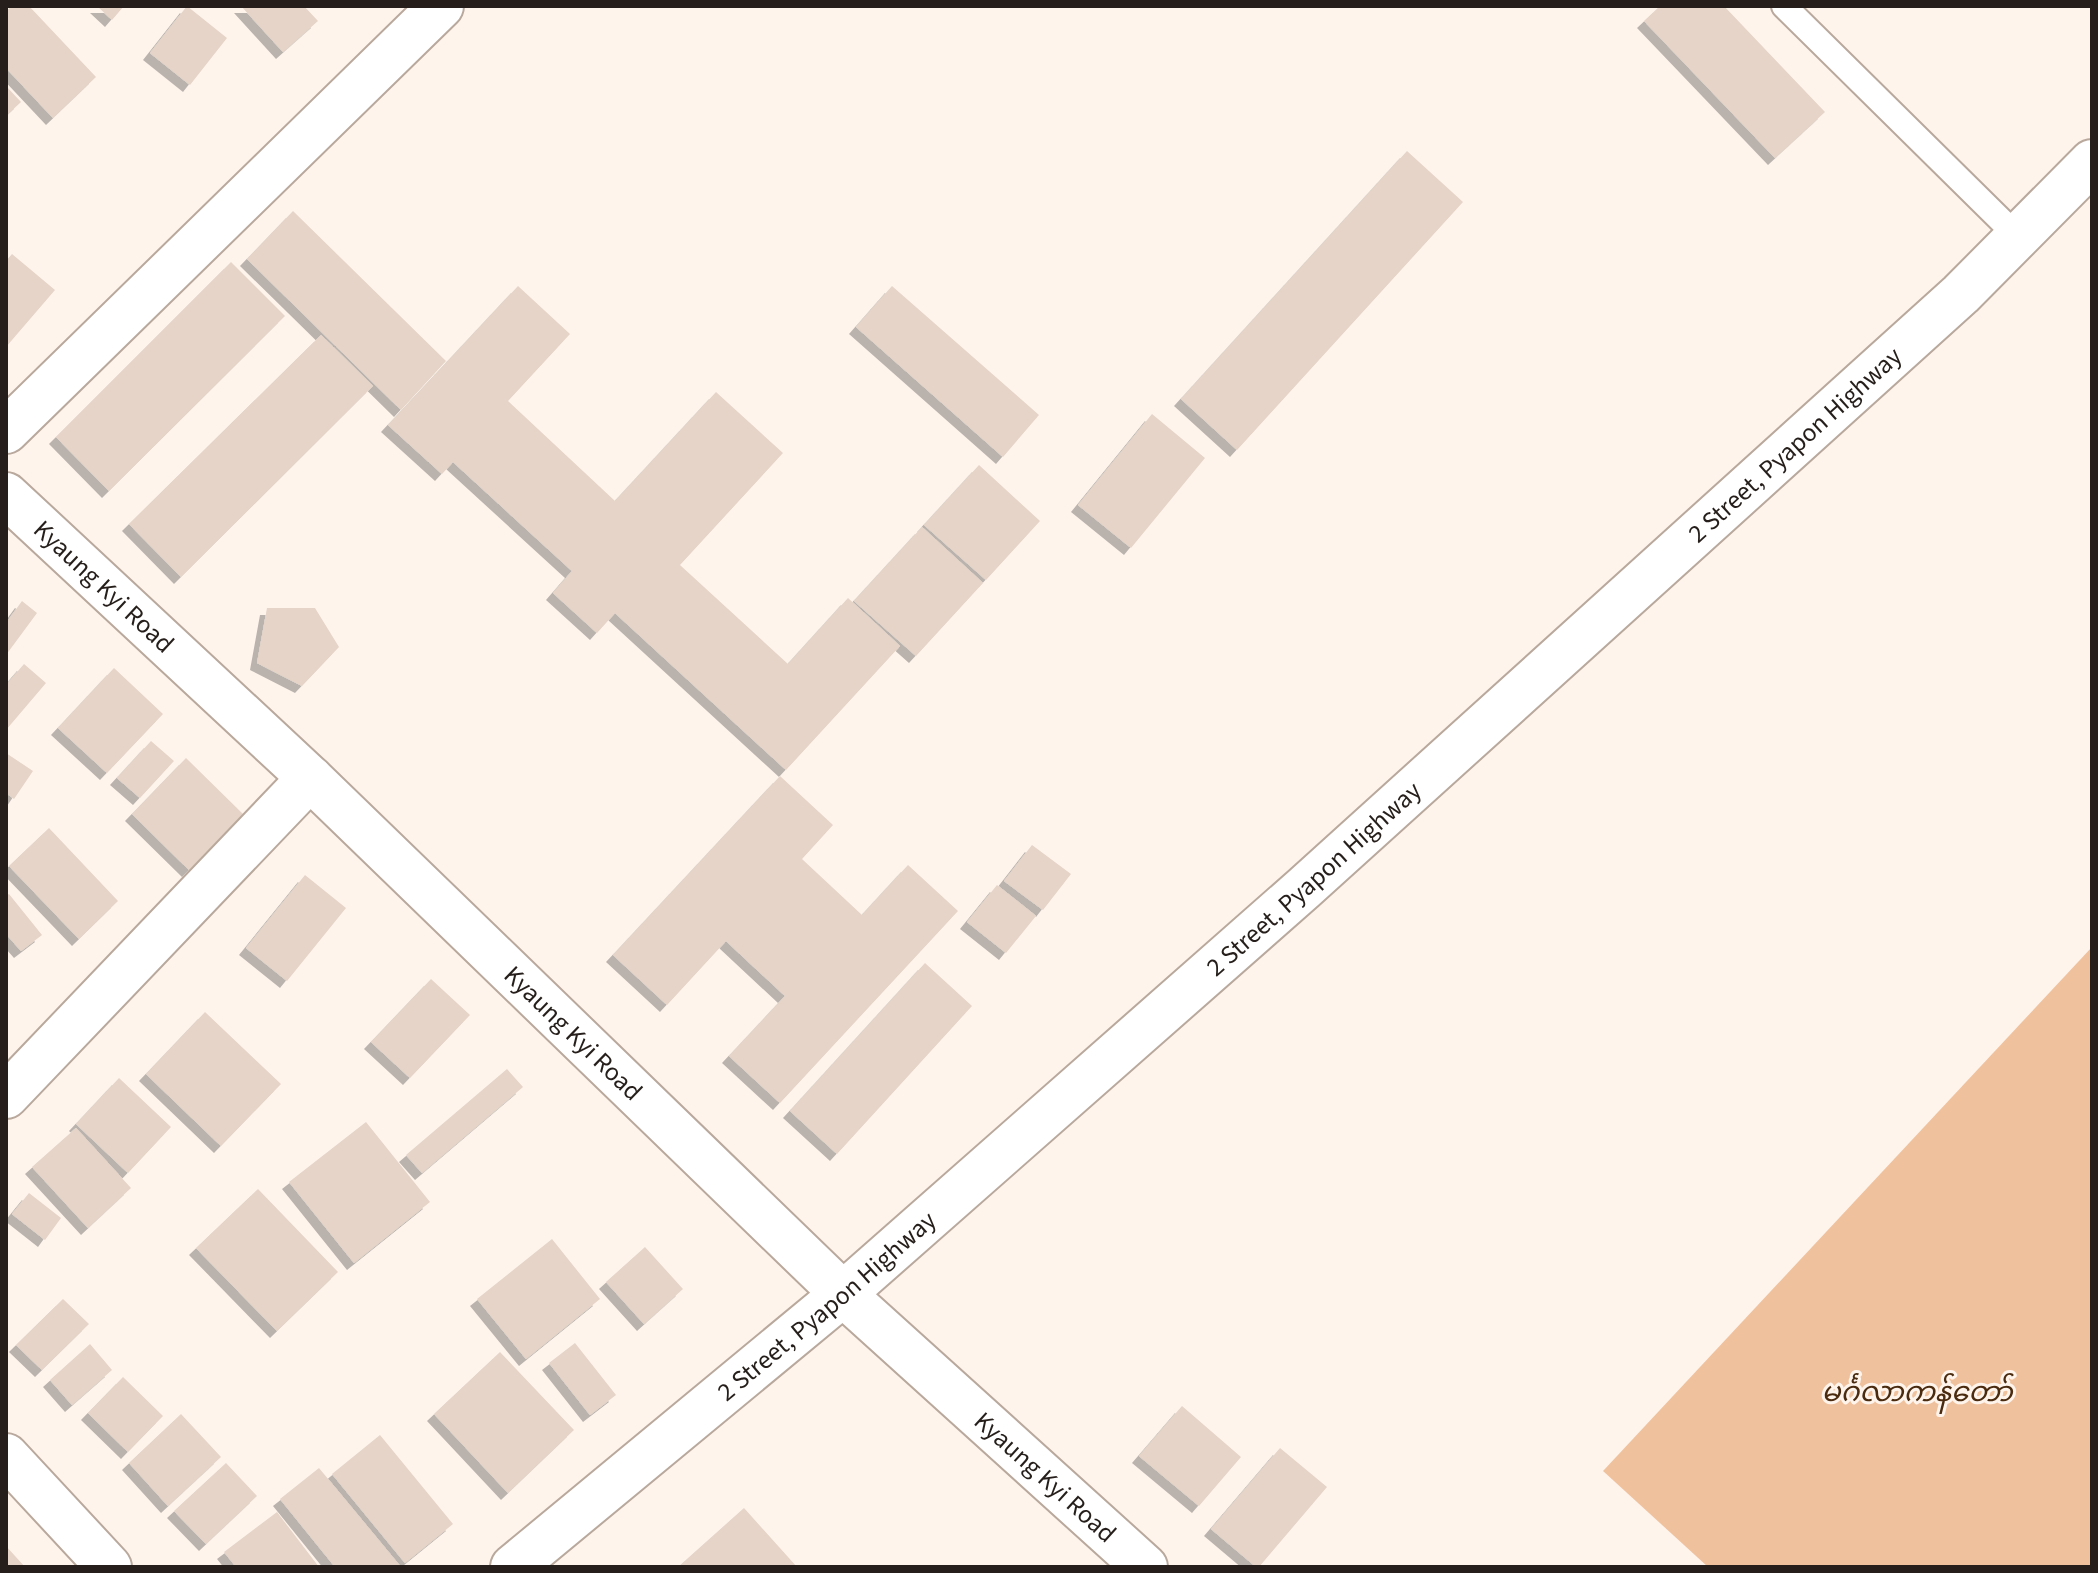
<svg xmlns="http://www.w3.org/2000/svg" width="2098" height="1573" viewBox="0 0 2098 1573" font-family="'Source Sans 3','Noto Sans Myanmar',sans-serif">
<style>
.water{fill:#f0c19d}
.building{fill:#e5d4c7;filter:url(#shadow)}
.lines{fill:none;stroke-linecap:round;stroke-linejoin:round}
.lane-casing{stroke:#b9a89c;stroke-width:28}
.street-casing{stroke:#b9a89c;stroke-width:48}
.primary-casing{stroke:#b9a89c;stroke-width:48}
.lane{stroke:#fff;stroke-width:24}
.street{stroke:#fff;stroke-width:44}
.primary{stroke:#fff;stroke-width:44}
.labels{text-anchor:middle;stroke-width:6;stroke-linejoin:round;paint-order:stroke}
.street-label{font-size:26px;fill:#251e1a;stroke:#fef4ec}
.water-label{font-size:28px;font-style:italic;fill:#4a2b0f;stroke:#fef4ec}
</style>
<defs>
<filter id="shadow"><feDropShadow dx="-7" dy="7" stdDeviation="0" flood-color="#0004"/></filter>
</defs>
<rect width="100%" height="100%" fill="#fef4ec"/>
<path class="water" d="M 2092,947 L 2092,1567 L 1708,1567 L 1603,1471 Z"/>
<path class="building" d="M 12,6 L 29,6 L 96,77 L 53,118 L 6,68 L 6,11 Z
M 97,6 L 124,6 L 112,20 Z
M 187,6 L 227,38 L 190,85 L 150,53 Z
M 241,6 L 304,6 L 318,21 L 283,52 Z
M 1660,6 L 1724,6 L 1825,112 L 1775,158 L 1644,21 Z
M 6,86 L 21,102 L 6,116 Z
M 1407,151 L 1463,202 L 1237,450 L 1181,399 Z
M 293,211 L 446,361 L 401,410 L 247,259 Z
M 12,254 L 55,290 L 6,347 L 6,261 Z
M 231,262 L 285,316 L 109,491 L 56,437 Z
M 518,286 L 570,334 L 508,401 L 615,501 L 716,392 L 783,453 L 680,565 L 788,664 L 848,598 L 900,646 L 786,770 L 615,613 L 597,633 L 553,593 L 572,571 L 453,462 L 442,474 L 388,425 Z
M 892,286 L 1039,415 L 1003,457 L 856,327 Z
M 321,335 L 373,386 L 181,577 L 129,524 Z
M 1152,414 L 1205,458 L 1131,548 L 1078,505 Z
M 979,465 L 1040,521 L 986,580 L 924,525 Z
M 922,527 L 983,583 L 916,656 L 854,601 Z
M 22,601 L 37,613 L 6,655 L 6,623 Z
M 267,608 L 315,608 L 339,647 L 302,686 L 257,663 Z
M 24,664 L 46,683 L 6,730 L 6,685 Z
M 114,668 L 163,714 L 107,773 L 58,728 Z
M 151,741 L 174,761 L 140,798 L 117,778 Z
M 6,753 L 33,771 L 14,799 L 6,793 Z
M 186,758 L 243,814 L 189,870 L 132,814 Z
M 780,776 L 833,825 L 802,859 L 862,915 L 908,865 L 958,911 L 780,1103 L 729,1056 L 785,996 L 726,941 L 667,1005 L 613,955 Z
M 49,828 L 118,901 L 79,939 L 9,866 Z
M 1032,845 L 1071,874 L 1043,910 L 1004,881 Z
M 305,875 L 346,908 L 287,981 L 246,948 Z
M 997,885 L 1036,916 L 1006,953 L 967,922 Z
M 9,894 L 42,935 L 21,951 L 6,934 L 6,896 Z
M 925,963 L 972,1006 L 837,1154 L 790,1111 Z
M 431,979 L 470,1015 L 410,1078 L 371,1042 Z
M 205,1012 L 281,1084 L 221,1146 L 146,1074 Z
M 507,1069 L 523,1087 L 422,1173 L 406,1155 Z
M 119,1078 L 171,1127 L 128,1173 L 76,1124 Z
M 366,1122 L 430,1202 L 354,1263 L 289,1182 Z
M 76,1128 L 131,1188 L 88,1228 L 32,1167 Z
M 258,1189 L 338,1272 L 277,1331 L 196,1248 Z
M 29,1193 L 61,1218 L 45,1240 L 12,1214 Z
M 552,1239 L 600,1299 L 526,1359 L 477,1299 Z
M 645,1247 L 683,1289 L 644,1324 L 606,1282 Z
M 63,1299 L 89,1324 L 42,1370 L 16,1345 Z
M 575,1343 L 616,1395 L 590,1415 L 549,1363 Z
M 90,1344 L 112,1370 L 72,1405 L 50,1380 Z
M 500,1352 L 574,1430 L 508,1493 L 434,1414 Z
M 123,1377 L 163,1416 L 128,1452 L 88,1413 Z
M 1182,1406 L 1241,1457 L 1199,1506 L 1139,1456 Z
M 181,1414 L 221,1457 L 168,1506 L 129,1463 Z
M 380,1435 L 453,1524 L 405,1563 L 332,1474 Z
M 1280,1448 L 1327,1487 L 1259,1567 L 1256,1567 L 1211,1529 Z
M 226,1463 L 257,1496 L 206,1544 L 174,1511 Z
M 319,1468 L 401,1567 L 335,1567 L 280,1499 Z
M 744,1508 L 797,1567 L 678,1567 Z
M 277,1512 L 319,1567 L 236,1567 L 224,1552 Z
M 6,1546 L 25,1567 L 6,1567 Z"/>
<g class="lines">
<defs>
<path id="lane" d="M 1784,6 L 2018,237"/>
<g id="street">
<path d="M 6,431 L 441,6"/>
<path id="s1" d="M 6,495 L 310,778 L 843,1294 L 1145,1567"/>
<path d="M 6,1096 L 310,778"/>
<path d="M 6,1456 L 109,1567"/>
</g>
<g id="primary">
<path id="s2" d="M 513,1567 L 843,1294 L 1304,888 L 1961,294 L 2092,162"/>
</g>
</defs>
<use href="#lane" class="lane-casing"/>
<use href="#street" class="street-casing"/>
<use href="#primary" class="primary-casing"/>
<use href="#lane" class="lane"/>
<use href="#street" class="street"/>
<use href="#primary" class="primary"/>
</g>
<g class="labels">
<g class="street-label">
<text dy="9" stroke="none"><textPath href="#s2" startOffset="1704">2 Street, Pyapon Highway</textPath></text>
<text dy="9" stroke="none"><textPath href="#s1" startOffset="134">Kyaung Kyi Road</textPath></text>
<text dy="9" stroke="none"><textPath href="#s2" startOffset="1056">2 Street, Pyapon Highway</textPath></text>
<text dy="9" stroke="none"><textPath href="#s1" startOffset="782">Kyaung Kyi Road</textPath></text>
<text dy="9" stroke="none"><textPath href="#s2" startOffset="408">2 Street, Pyapon Highway</textPath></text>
<text dy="9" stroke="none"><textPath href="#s1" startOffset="1430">Kyaung Kyi Road</textPath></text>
</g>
<g class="water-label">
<text x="1917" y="1401">မင်္ဂလာကန်တော်</text>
</g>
</g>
<rect width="2098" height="1573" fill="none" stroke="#251e1a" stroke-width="16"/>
</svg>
